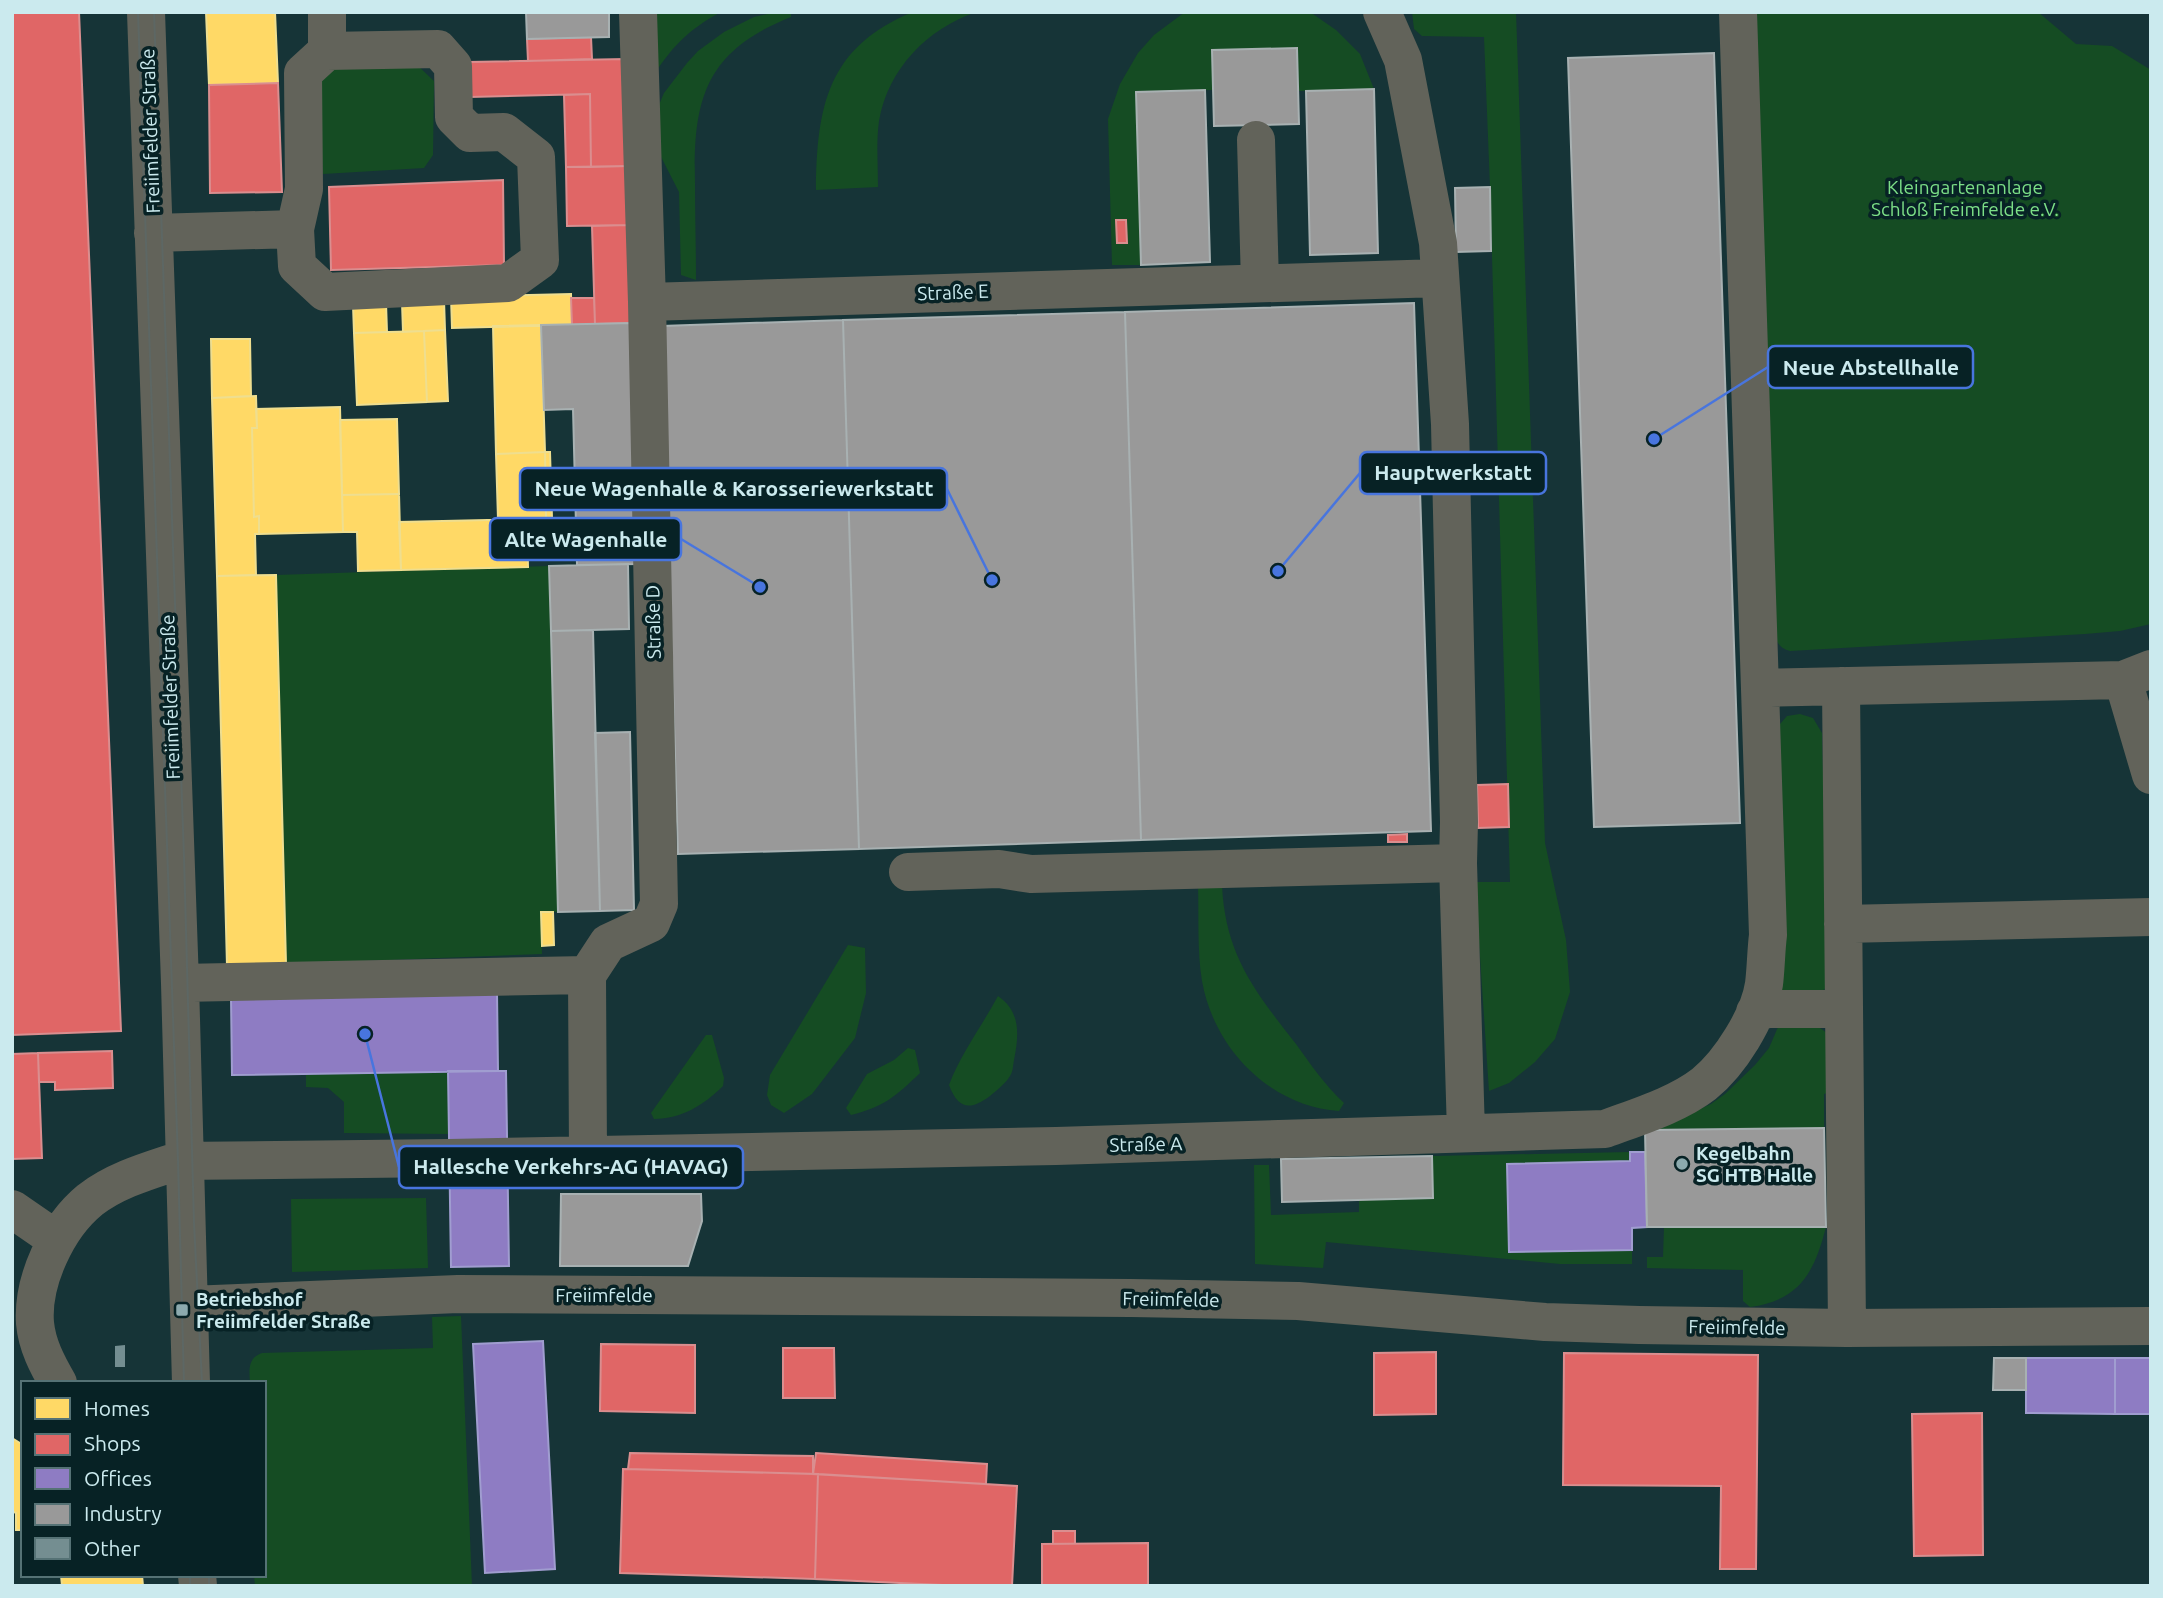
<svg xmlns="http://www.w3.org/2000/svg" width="2163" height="1598" viewBox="0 0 2163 1598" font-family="Ubuntu,sans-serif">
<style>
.green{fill:#154c23}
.homes{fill:#ffd966;stroke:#efde8f;stroke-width:2}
.shops{fill:#e06666;stroke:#da8e8f;stroke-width:2}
.offices{fill:#8e7cc3;stroke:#a09dd0;stroke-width:2}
.industry{fill:#999;stroke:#a8b1b2;stroke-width:2}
.building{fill:#748e91}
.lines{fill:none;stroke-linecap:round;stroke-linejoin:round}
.minor{stroke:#62635a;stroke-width:38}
.tram{stroke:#5d6764;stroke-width:2}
.poi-dot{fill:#8caaae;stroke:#072225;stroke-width:2.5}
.labels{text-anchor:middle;stroke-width:7;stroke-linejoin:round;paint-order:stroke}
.street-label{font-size:19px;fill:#cbeaee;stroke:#072225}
.park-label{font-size:19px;fill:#7cdf87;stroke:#072225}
.poi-label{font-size:19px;font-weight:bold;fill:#cbeaee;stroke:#072225;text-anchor:start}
.leader{fill:none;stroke:#4875de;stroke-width:2.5}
.callout-dot{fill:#4875de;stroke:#072225;stroke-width:2.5}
.callout{fill:#072225;stroke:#4875de;stroke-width:2.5}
.callout-label{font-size:21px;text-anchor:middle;font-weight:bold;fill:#cbeaee}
</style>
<rect width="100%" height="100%" fill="#163437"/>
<path class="green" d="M 647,12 L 721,12 C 687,30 670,49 650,81 Z
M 791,12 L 791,17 C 706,51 693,98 695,183 C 695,215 696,248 696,280 L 681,275 L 679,192 L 657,149 L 658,107 L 664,93 L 687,63 L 698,51 L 724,32 L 754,17 L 777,12 Z
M 913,12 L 976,12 C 927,29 888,69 879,121 C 876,143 878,165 878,187 L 816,190 C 817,107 827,47 913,12 Z
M 1185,12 L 1310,12 L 1336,30 L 1360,54 L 1374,89 L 1298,91 L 1297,48 L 1212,50 L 1213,90 L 1136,92 L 1141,265 L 1112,265 L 1108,119 L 1120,84 L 1138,53 L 1154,35 Z
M 1412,12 L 1516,12 L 1545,843 L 1566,940 L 1570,992 L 1555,1039 L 1535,1062 L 1509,1083 L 1489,1091 L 1475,882 L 1510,882 L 1490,187 L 1484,37 L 1422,36 L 1414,29 Z
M 1755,12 L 2038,12 L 2076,44 L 2112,46 L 2151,70 L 2151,624 L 2120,631 L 2085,634 L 1790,651 C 1781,649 1778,644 1774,636 Z
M 415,63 L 434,81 L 433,155 L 424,168 L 323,174 L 316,80 L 331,64 Z
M 549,566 L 558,912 L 541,912 L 542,954 L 286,964 L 276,575 Z
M 1800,714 L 1813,718 L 1822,733 L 1828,987 L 1820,992 L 1782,992 L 1780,724 L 1787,716 Z
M 1198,885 L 1222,885 C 1225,954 1255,992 1296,1044 C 1311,1065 1325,1085 1344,1103 L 1339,1111 C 1270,1106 1214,1049 1202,981 C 1197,950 1199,917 1198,885 Z
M 848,945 L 865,948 L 866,993 L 855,1038 L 812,1094 L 784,1113 L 771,1105 L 767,1095 L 770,1075 Z
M 998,996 C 1021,1012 1019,1035 1014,1060 C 1013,1065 1013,1072 1010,1076 C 1005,1084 997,1090 990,1096 C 970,1111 958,1109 949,1085 C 961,1053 982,1026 998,996 Z
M 1778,1027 L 1820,1028 L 1827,1033 L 1828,1093 L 1824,1094 L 1824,1128 L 1656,1129 L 1711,1104 L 1725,1094 L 1755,1065 L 1769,1048 Z
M 706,1035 L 712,1035 L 724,1078 L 723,1086 C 704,1105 681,1119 654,1119 L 651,1113 Z
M 908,1048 L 915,1050 L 920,1073 C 896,1096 884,1107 851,1115 L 846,1108 L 867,1074 L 894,1060 Z
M 448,1071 L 448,1134 L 344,1133 L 344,1102 L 328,1088 L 306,1087 L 306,1073 Z
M 1630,1152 L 1630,1161 L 1507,1164 L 1509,1252 L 1632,1250 L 1632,1264 L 1560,1264 L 1326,1242 L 1323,1268 L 1255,1264 L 1254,1165 L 1269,1165 L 1271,1215 L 1359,1212 L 1359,1200 L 1433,1198 L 1432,1156 Z
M 426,1198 L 428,1268 L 292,1272 L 291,1199 Z
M 1664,1227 L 1826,1227 C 1814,1273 1800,1300 1750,1307 L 1743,1301 L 1743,1270 L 1647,1268 L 1647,1257 L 1663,1257 Z
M 461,1316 L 472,1586 L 255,1586 L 254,1575 L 264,1575 L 264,1383 L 250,1383 C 249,1369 248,1358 262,1353 L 433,1348 L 432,1317 Z"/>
<path class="homes" d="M 206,12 L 275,12 L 278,83 L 209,85 Z
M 571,294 L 572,325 L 452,328 L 451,297 Z
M 444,300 L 445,330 L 403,332 L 402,302 Z
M 386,303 L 387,332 L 354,333 L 353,305 Z
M 541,325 L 545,452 L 496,454 L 493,326 Z
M 445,330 L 448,401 L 427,402 L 424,331 Z
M 424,331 L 427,402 L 357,405 L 354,333 Z
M 211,339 L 250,339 L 251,396 L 212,398 Z
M 256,396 L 257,428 L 252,428 L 254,517 L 259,516 L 259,534 L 255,534 L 256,575 L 217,576 L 212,398 Z
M 340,407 L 343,532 L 259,534 L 259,516 L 254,517 L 252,428 L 257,428 L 256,409 Z
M 397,419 L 399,494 L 342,495 L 340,420 Z
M 545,452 L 546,518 L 498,519 L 496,454 Z
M 545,452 L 550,452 L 552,518 L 546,518 Z
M 399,494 L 401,570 L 358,571 L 357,532 L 343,532 L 342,495 Z
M 546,518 L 547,559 L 528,560 L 527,519 Z
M 527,519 L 528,567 L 401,570 L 399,522 Z
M 276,575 L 286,964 L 227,966 L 217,576 Z
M 541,912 L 553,912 L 554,945 L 542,946 Z
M 12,1438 L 23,1445 L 23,1530 L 16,1530 L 16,1513 L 12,1511 Z
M 61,1575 L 142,1575 L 143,1586 L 62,1586 Z"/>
<path class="shops" d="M 12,12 L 79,12 L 121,1031 L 12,1035 Z
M 591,37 L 592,59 L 528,61 L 527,39 Z
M 625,59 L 628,166 L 591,167 L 590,94 L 470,97 L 469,62 Z
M 278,83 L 282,192 L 210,193 L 209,85 Z
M 590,94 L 591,167 L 566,167 L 564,95 Z
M 628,166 L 629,225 L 567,226 L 566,167 Z
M 503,180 L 504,265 L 331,270 L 329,187 Z
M 1116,220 L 1126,220 L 1127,243 L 1117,243 Z
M 629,225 L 632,323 L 595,324 L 592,226 Z
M 571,298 L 594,298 L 595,324 L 572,325 Z
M 1508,784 L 1509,827 L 1478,828 L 1477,785 Z
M 1407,834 L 1407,842 L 1388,842 L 1388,835 Z
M 112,1051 L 113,1088 L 55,1090 L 55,1082 L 39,1082 L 38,1053 Z
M 38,1053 L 42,1158 L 12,1159 L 12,1054 Z
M 601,1344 L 695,1345 L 695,1413 L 600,1411 Z
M 783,1348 L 834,1348 L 835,1398 L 783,1398 Z
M 1436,1352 L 1436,1414 L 1374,1415 L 1374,1353 Z
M 1564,1353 L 1758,1355 L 1756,1569 L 1720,1569 L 1721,1486 L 1563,1485 Z
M 1982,1413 L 1983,1555 L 1914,1556 L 1912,1414 Z
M 630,1453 L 813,1456 L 813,1474 L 628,1469 Z
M 816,1453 L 987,1464 L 986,1484 L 813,1474 Z
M 623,1469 L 818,1474 L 815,1579 L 620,1573 Z
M 818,1474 L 1017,1486 L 1012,1586 L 964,1586 L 815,1579 Z
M 1053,1531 L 1075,1531 L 1075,1544 L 1053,1544 Z
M 1148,1543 L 1148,1586 L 1042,1586 L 1042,1544 Z"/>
<path class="offices" d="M 497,992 L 498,1071 L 232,1075 L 231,997 Z
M 448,1071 L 506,1071 L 509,1266 L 451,1267 Z
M 1630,1152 L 1645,1152 L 1647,1227 L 1632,1228 L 1632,1250 L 1509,1252 L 1507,1164 L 1630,1161 Z
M 543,1341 L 555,1569 L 485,1573 L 473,1344 Z
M 2026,1358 L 2115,1358 L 2115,1414 L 2026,1413 Z
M 2115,1358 L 2151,1358 L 2151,1414 L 2115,1414 Z"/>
<path class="industry" d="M 526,12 L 609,12 L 609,37 L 527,39 Z
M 1297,48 L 1299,124 L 1214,126 L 1212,50 Z
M 1714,53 L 1740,823 L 1594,827 L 1568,58 Z
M 1374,89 L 1378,253 L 1310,255 L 1306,91 Z
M 1205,90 L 1210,262 L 1141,265 L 1136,92 Z
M 1490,187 L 1491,251 L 1456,252 L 1455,188 Z
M 1414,303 L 1431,831 L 1141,840 L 1125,312 Z
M 1125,312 L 1141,840 L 859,849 L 843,320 Z
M 843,320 L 859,849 L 678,854 L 662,326 Z
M 632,323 L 638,564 L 577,565 L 573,409 L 544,410 L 541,325 Z
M 628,564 L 629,629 L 551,631 L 549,566 Z
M 593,630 L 600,911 L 558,912 L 551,631 Z
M 630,732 L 634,910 L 600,911 L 595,733 Z
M 1824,1128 L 1826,1227 L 1647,1227 L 1645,1130 Z
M 1432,1156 L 1433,1198 L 1282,1202 L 1281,1159 Z
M 561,1194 L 701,1194 L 702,1221 L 688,1266 L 560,1266 Z
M 1994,1358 L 2026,1358 L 2026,1390 L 1993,1390 Z"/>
<path class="building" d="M 125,1345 L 125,1367 L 115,1367 L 115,1346 Z"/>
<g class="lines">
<path class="minor" d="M 146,12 L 180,983 L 191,1383
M 327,12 L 327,51
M 1382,12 L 1403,60 L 1438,243 L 1450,424 L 1459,822 L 1458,863 L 1466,1133
M 1256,140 L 1260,283
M 153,233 L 295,229 L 297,266 L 325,292 L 508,283 L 540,260 L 536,157 L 504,132 L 470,133 L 454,117 L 453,66 L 438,49 L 327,51 L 303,73 L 304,189 L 295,229
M 647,302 L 1440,278
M 2123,680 L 2151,775
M 1841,686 L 1847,1328
M 1760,688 L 2123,680 L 2151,669
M 908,872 L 999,869 L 1031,874 L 1458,863
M 1843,924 L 2151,917
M 180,983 L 587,975
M 1755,1012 L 1769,1009 L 1843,1009
M 588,1155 L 587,975 L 608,943 L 651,923 L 659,904 L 647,302 L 638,12
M 12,1209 L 57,1240
M 190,1305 L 458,1294 L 1131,1298 L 1298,1301 L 1545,1322 L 1639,1325 L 1847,1328 L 2151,1326
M 58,1383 C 47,1364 37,1345 35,1323 C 32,1281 57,1227 90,1200 C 116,1180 148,1171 178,1161 L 449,1158 L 1056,1146 L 1605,1129 C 1637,1117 1677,1105 1704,1084 C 1730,1063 1759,1017 1764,984 C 1766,968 1766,951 1768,935 L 1738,12
M 197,1575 L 198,1586"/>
<path class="tram" d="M 138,12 L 178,1161 L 184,1383
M 154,12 L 184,857 L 194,1223 L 202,1383
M 190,1575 L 190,1586
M 209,1575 L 209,1586"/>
</g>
<g class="poi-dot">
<circle cx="1682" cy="1164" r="7"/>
<rect x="175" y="1303" width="14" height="14" rx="3.5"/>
</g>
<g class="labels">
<g class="street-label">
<text transform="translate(150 131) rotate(-92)" y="7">Freiimfelder Straße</text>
<text transform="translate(953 292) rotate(-2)" y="7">Straße E</text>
<text transform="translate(653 622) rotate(-91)" y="7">Straße D</text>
<text transform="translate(170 697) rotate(-92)" y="7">Freiimfelder Straße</text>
<text transform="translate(1146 1144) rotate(-1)" y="7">Straße A</text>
<text x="604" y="1302">Freiimfelde</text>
<text transform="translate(1171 1299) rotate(1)" y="7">Freiimfelde</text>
<text transform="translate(1737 1327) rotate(1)" y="7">Freiimfelde</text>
</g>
<g class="park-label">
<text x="1965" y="194">Kleingartenanlage<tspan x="1965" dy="22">Schloß Freimfelde e.V.</tspan></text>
</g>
<g class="poi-label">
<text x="1696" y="1160">Kegelbahn<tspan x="1696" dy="22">SG HTB Halle</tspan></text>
<text x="196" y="1306">Betriebshof<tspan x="196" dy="22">Freiimfelder Straße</tspan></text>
</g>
</g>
<path class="leader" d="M1654 439L1768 367M1278 571L1360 473M992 580L947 489M760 587L681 539M365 1034L399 1167"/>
<g class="callout-dot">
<circle cx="1654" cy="439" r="7"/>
<circle cx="1278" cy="571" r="7"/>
<circle cx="992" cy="580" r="7"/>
<circle cx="760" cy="587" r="7"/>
<circle cx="365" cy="1034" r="7"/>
</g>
<g class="callout">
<rect x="1768" y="346" width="205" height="42" rx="7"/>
<rect x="1360" y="452" width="186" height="42" rx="7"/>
<rect x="520" y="468" width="427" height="42" rx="7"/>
<rect x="490" y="518" width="191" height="42" rx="7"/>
<rect x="399" y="1146" width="344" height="42" rx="7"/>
</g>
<g class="callout-label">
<text x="1871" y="375">Neue Abstellhalle</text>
<text x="1453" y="480">Hauptwerkstatt</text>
<text x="734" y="496">Neue Wagenhalle &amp; Karosseriewerkstatt</text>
<text x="586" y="547">Alte Wagenhalle</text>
<text x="571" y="1174">Hallesche Verkehrs-AG (HAVAG)</text>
</g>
<rect width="2163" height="1598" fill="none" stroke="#cbeaee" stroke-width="28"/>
<rect x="21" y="1381" width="245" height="196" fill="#072225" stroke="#557275" stroke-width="2"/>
<rect x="35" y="1398" width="35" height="21" fill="#ffd966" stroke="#557275" stroke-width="2"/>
<text x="84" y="1416" font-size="21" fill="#cbeaee">Homes</text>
<rect x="35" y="1434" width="35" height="21" fill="#e06666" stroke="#557275" stroke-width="2"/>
<text x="84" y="1451" font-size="21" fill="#cbeaee">Shops</text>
<rect x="35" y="1468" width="35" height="21" fill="#8e7cc3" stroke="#557275" stroke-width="2"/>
<text x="84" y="1486" font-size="21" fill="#cbeaee">Offices</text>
<rect x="35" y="1504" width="35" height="21" fill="#999999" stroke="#557275" stroke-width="2"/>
<text x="84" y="1521" font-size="21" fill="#cbeaee">Industry</text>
<rect x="35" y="1538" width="35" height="21" fill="#748e91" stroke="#557275" stroke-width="2"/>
<text x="84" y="1556" font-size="21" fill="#cbeaee">Other</text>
</svg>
